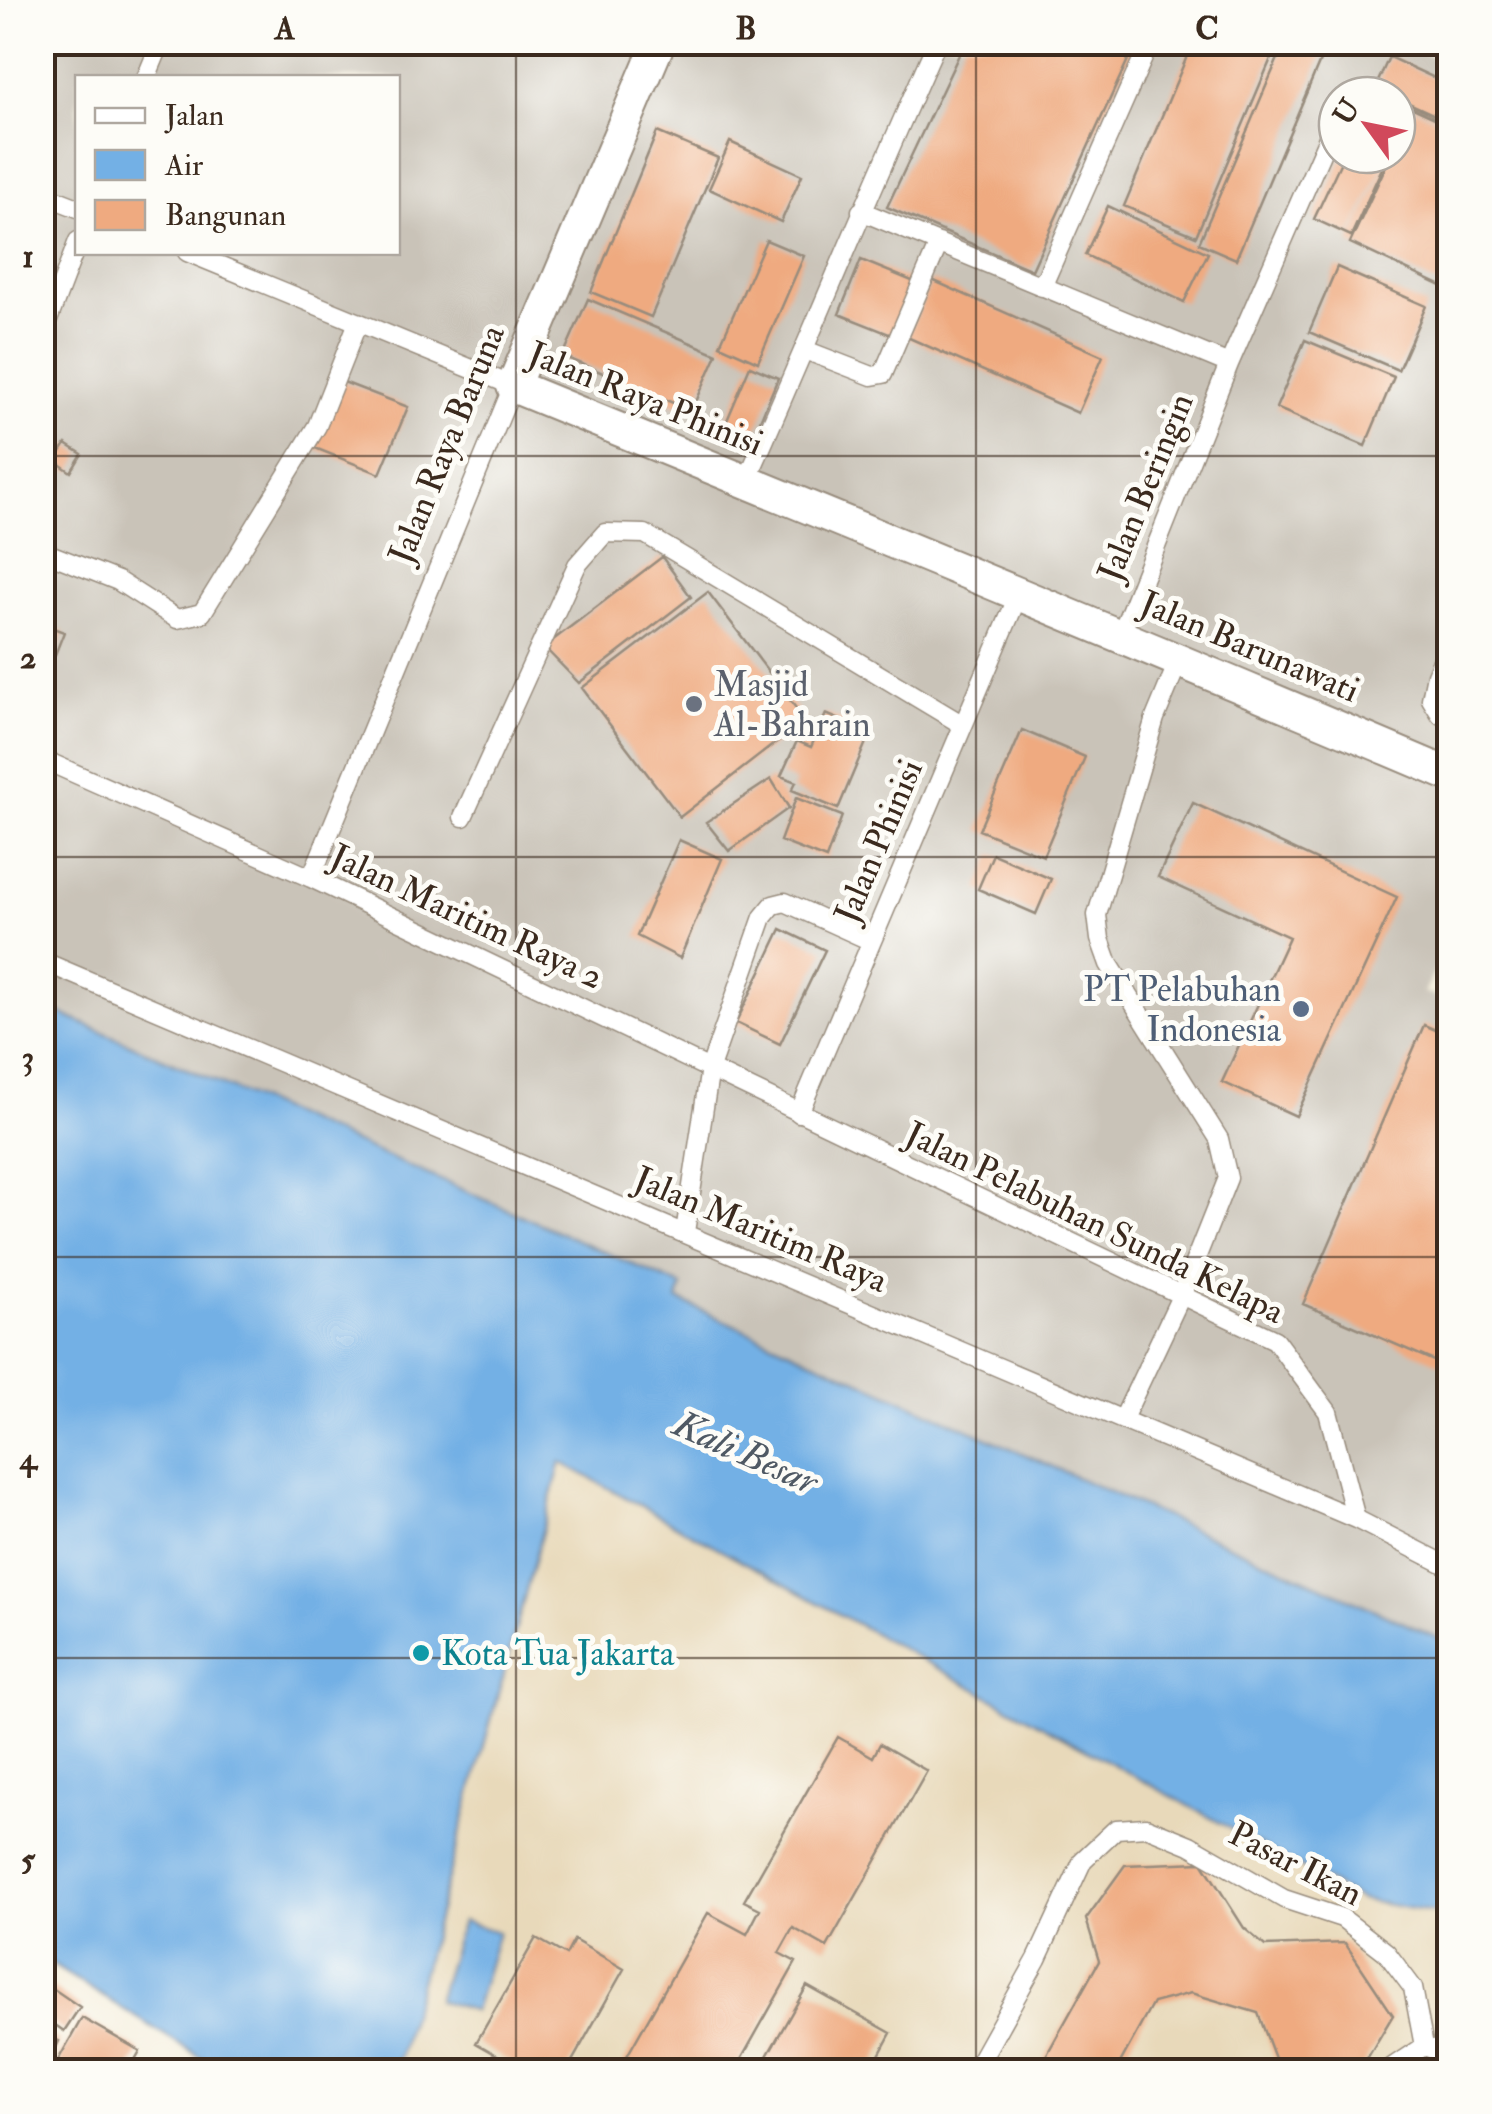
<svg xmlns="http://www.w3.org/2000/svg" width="1492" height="2114" viewBox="0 0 1492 2114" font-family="'IM FELL Double Pica',serif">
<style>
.built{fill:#e8d9ba}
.industrial{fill:#c9c3b8;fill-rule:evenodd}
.water{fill:#73b0e5;stroke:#576d82;stroke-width:2.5}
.building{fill:#efaa80}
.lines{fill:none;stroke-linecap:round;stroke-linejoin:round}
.service-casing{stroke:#988c7d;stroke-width:21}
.minor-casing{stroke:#988c7d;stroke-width:36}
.service{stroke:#fff;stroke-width:18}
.minor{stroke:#fff;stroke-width:32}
.grid{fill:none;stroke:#3b2a1e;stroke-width:2.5;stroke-opacity:0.55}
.worship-dot{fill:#6b7280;stroke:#fdfcf7;stroke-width:4}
.service-dot{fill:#5c6f8a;stroke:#fdfcf7;stroke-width:4}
.culture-dot{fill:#0f9aa8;stroke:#fdfcf7;stroke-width:4}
.labels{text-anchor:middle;stroke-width:10;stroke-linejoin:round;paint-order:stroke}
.street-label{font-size:35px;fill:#3b2a1e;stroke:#fdfcf7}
.worship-label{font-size:35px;fill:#5b616d;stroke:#fdfcf7;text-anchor:start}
.service-label{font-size:35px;fill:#4e5e75;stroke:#fdfcf7;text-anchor:end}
.culture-label{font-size:35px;fill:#0d838f;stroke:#fdfcf7;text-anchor:start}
.water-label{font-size:38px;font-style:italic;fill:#4f5964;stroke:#fdfcf7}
.neatline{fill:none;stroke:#3b2a1e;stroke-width:4}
.grid-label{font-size:32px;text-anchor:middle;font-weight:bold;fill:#3b2a1e}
</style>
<rect width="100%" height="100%" fill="#fdfcf7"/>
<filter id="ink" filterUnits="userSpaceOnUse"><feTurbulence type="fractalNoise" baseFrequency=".01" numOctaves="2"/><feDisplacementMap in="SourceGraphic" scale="20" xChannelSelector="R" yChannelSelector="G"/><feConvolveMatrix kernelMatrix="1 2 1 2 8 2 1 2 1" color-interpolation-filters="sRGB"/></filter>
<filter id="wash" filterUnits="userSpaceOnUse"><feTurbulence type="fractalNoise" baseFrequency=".0048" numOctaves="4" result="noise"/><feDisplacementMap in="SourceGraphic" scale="40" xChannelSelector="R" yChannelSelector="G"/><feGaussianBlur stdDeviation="2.25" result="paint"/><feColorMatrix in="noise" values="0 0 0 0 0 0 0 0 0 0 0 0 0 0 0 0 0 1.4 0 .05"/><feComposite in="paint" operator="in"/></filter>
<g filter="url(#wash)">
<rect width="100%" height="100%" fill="#f5eedc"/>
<path class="built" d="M 561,1462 L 1361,1900 L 1449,1915 L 1449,2071 L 391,2072 L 400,2055 Z"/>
<path class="industrial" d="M 1399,42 L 1449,64 L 1450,940 L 1424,992 L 1450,1004 L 1449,1643 L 677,1299 L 681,1285 L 43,1006 L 43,43 ZM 78,78 L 398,78 L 398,252 L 78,252 ZM 1337,95 L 1397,95 L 1397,155 L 1337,155 Z"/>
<path class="water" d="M 43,1006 L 682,1286 L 678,1300 L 1449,1643 L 1449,1915 L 1361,1900 L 561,1462 L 400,2055 L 391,2071 L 223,2071 L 43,1959 Z
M 462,1921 L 498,1932 L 474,2011 L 437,2000 Z"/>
<g id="blocks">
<path class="building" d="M 965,42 L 1136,42 L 1032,270 L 887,207 Z
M 1193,42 L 1278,42 L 1196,236 L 1124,206 Z
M 1285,42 L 1310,42 L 1325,49 L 1236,259 L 1199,243 Z
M 1389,57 L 1450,85 L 1450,122 L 1411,104 L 1397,136 L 1397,95 L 1372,95 Z
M 1413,108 L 1450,125 L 1450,290 L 1350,243 L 1391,155 L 1397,155 L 1397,142 Z
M 657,132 L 718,158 L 651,317 L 591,292 Z
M 730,142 L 802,175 L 781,222 L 709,189 Z
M 1344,155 L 1388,155 L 1351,236 L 1314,219 Z
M 1108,206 L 1208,253 L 1184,302 L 1085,255 Z
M 766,240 L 804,256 L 758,362 L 720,345 Z
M 861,260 L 917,283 L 894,336 L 839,314 Z
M 1337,267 L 1426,306 L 1398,370 L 1309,332 Z
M 932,280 L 1103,356 L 1078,413 L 907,337 Z
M 588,299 L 717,354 L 692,411 L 563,356 Z
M 1305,340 L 1394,377 L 1365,446 L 1276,408 Z
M 750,366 L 778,378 L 751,442 L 723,430 Z
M 341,381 L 408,407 L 380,474 L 315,448 Z
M 66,444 L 82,454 L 71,472 L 55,461 Z
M 662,557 L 691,597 L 579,683 L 544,647 Z
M 708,592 L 805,720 L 680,817 L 582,688 Z
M 42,624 L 64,632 L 43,685 L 42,685 Z
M 826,714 L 870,733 L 838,809 L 792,790 L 796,782 L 781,776 L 797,741 L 811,747 Z
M 1022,730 L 1085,757 L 1043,856 L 979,830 Z
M 771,779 L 789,808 L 729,851 L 706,822 Z
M 796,798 L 842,816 L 826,859 L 780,841 Z
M 1193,803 L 1397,897 L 1296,1116 L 1222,1082 L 1289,937 L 1158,877 Z
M 679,840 L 722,859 L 680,958 L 637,936 Z
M 993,854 L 1051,879 L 1036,914 L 978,889 Z
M 781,929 L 825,950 L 780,1044 L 736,1023 Z
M 1424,1025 L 1450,1036 L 1450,1368 L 1303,1304 Z
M 838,1737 L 873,1757 L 880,1744 L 927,1771 L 827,1947 L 793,1928 L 779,1953 L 796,1962 L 734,2072 L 618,2072 L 708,1913 L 747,1934 L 760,1909 L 744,1901 Z
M 1202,1862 L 1244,1928 L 1265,1946 L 1345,1943 L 1393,2015 L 1359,2072 L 1275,2072 L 1276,2061 L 1258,2013 L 1191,1993 L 1153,2003 L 1115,2072 L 1037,2072 L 1099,1961 L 1086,1919 L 1125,1865 Z
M 536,1938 L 566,1955 L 574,1940 L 624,1969 L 566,2072 L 527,2072 L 476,2043 Z
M 42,1981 L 80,2007 L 64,2031 L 42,2016 Z
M 807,1986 L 891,2033 L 870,2072 L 758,2072 Z
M 82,2018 L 140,2051 L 128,2072 L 72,2072 L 57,2062 Z
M 42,2033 L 59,2041 L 45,2072 L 42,2072 Z"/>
</g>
</g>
<g filter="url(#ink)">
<use href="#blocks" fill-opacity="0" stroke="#988c7d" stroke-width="2.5"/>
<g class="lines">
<defs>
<path id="service" d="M 146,78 L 161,42
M 42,194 L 78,208
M 861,211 L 1229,364
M 187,252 L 513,386 L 311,878
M 1042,287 L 1150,42
M 42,336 L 78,241
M 805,350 L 872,376 L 883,374 L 939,243
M 746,482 C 811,336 871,188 937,42
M 42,551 L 118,581 L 177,619 L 202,613 L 317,426 L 358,322
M 1121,634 L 1229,364 L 1334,124
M 1450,642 L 1436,675 L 1431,699 L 1441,715 L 1450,719
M 42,759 L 311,878 L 1275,1340 L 1328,1412 L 1356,1519
M 463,817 L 577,565 L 605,533 L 645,534 L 963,725
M 42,961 L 1356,1519 L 1450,1567
M 799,1113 L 1018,596
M 685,1232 L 710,1068 L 763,917 L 773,905 L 785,902 L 871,941
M 1123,1419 L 1181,1296 L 1228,1178 L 1219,1139 L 1109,964 L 1100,939 L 1097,915 L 1155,718 L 1179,660
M 974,2072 L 1037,1959 L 1083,1860 L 1116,1829 L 1146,1827 L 1190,1845 L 1284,1899 L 1342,1918 L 1386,1952 L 1413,1988 L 1424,2046
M 1385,2072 L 1424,2046 L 1450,2055"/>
<path id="minor" d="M 659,42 L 513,386 C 826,514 1138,642 1450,775"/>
</defs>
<use href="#service" class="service-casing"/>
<use href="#minor" class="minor-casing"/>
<use href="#service" class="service"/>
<use href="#minor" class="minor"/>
</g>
</g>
<path class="grid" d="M 516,42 L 516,2072M 976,42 L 976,2072M 42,456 L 1450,456M 42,857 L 1450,857M 42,1257 L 1450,1257M 42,1658 L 1450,1658"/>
<circle class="worship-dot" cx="694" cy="704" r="10"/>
<circle class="service-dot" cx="1301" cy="1009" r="10"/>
<circle class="culture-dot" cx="421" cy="1653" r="10"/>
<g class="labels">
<g class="street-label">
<text transform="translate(646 398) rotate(22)" y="12">Jalan Raya Phinisi</text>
<text transform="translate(446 444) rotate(-68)" y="12">Jalan Raya Baruna</text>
<text transform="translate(1145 487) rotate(-68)" y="12">Jalan Beringin</text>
<text transform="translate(1250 646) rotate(23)" y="12">Jalan Barunawati</text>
<text transform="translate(878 841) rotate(-67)" y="12">Jalan Phinisi</text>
<text transform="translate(467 916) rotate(25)" y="12">Jalan Maritim Raya 2</text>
<text transform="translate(1095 1222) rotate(26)" y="12">Jalan Pelabuhan Sunda Kelapa</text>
<text transform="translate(761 1229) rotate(23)" y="12">Jalan Maritim Raya</text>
<text transform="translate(1296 1863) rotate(27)" y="12">Pasar Ikan</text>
</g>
<g class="worship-label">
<text x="714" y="696">Masjid<tspan x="714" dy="40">Al-Bahrain</tspan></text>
</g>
<g class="service-label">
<text x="1281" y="1001">PT Pelabuhan<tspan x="1281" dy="40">Indonesia</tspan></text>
</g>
<g class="culture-label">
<text x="441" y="1665">Kota Tua Jakarta</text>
</g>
<g class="water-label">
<text transform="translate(746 1452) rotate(24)" y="13">Kali Besar</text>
</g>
</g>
<rect width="1492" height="2114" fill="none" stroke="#fdfcf7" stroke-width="110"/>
<rect x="75" y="75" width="325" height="180" fill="#fdfcf7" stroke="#afa8a0" stroke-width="2.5"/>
<rect x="95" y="108" width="50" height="15" fill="#ffffff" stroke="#afa8a0" stroke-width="2.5"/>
<text x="165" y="125" font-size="30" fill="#3b2a1e">Jalan</text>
<rect x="95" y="150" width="50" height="30" fill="#73b0e5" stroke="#afa8a0" stroke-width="2.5"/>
<text x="165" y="175" font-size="30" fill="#3b2a1e">Air</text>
<rect x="95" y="200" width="50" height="30" fill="#efaa80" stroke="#afa8a0" stroke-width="2.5"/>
<text x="165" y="225" font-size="30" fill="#3b2a1e">Bangunan</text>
<g transform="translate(1367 125) rotate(303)"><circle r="48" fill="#fdfcf7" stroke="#afa8a0" stroke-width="2.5"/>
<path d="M0-8L18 38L0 25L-18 38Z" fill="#d1495b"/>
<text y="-15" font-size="28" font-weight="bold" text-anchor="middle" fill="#3b2a1e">U</text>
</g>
<rect x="55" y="55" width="1382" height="2004" class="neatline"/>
<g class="grid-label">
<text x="285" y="39">A</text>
<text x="746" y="39">B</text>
<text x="1207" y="39">C</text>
<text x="28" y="267">1</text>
<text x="28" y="668">2</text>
<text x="28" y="1068">3</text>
<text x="28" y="1469">4</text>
<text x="28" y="1870">5</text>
</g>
</svg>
